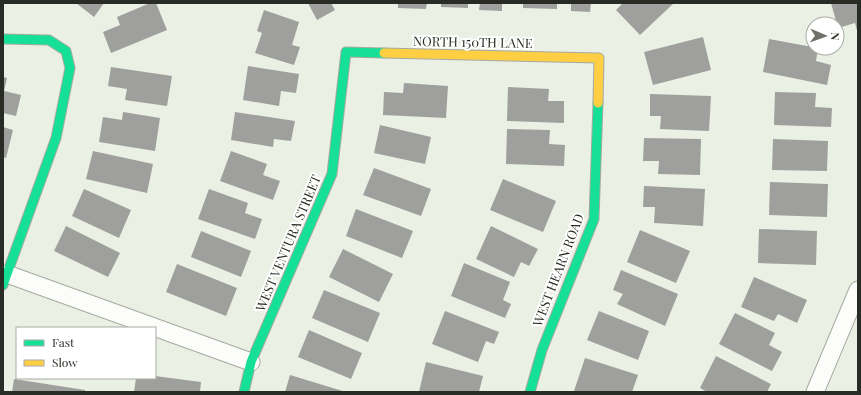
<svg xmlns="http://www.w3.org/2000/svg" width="861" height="395" viewBox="0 0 861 395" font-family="'Playfair Display',serif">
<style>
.building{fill:#9fa09d}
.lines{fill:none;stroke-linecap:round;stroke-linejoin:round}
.street-casing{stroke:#a5aaa0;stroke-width:19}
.fast-casing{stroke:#a5aaa0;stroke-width:11}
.slow-casing{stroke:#a5aaa0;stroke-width:11}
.street{stroke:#fcfdfb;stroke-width:17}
.fast{stroke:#16e098;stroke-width:9}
.slow{stroke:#ffcf43;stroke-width:9}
.labels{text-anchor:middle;stroke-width:4;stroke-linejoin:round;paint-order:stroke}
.street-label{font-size:13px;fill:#292c24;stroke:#fff}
</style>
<rect width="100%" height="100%" fill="#eaf0e3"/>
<path class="building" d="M 76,3 L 104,3 L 94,17 Z
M 150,3 L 156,3 L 167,30 L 111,53 L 103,32 L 120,25 L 117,17 Z
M 308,3 L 331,3 L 335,10 L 317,20 Z
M 398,3 L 427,3 L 426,9 L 398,8 Z
M 441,3 L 468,3 L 468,8 L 441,7 Z
M 480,3 L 502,3 L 502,11 L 479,10 Z
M 523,3 L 557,3 L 557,9 L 523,8 Z
M 571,3 L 591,3 L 590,12 L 571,11 Z
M 623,3 L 674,3 L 640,35 L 616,10 Z
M 831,3 L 858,3 L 858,34 L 855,23 L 838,28 Z
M 264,10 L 299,22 L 292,45 L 300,47 L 294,65 L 255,53 L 262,33 L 257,31 Z
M 703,37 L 711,70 L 653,85 L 644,52 Z
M 769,39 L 818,48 L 816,61 L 831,65 L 827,85 L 763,72 Z
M 248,66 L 299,74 L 296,93 L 281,91 L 279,106 L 243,100 Z
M 111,67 L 172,76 L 167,106 L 125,100 L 127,89 L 108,86 Z
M 3,77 L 7,78 L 4,91 L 21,95 L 16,116 L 3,113 Z
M 404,83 L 448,86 L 446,118 L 383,115 L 384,92 L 403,93 Z
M 508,87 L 549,89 L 548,101 L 564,101 L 564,123 L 507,121 Z
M 775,92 L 816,93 L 815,107 L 832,108 L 831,127 L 774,125 Z
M 650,94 L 711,96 L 709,131 L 660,129 L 661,116 L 650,116 Z
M 123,112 L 160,118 L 155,151 L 99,142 L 103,117 L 122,120 Z
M 235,112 L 295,121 L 291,141 L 274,139 L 273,147 L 231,140 Z
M 380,125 L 431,137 L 425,164 L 374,153 Z
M 3,127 L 13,130 L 6,158 L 3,157 Z
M 507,129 L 550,130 L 549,144 L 565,145 L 564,166 L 506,164 Z
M 644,138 L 701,139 L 700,175 L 658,174 L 659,161 L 643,161 Z
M 773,139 L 828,141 L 827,171 L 772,170 Z
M 93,151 L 153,164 L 147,193 L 86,179 Z
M 231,151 L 267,164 L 263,175 L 280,181 L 273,200 L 220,181 Z
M 374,168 L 431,189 L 421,216 L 363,195 Z
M 503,179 L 556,201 L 543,232 L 490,210 Z
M 770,182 L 828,184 L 827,217 L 769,215 Z
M 644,186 L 705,189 L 703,226 L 654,223 L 655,207 L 643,207 Z
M 84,189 L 131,210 L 119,238 L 72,216 Z
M 209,189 L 248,203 L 245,213 L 262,219 L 255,239 L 198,219 Z
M 356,209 L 413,231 L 402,258 L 346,236 Z
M 66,226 L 120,253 L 108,277 L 54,251 Z
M 491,226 L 538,249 L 529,266 L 521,262 L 514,277 L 476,259 Z
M 759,229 L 817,231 L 816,265 L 758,263 Z
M 640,230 L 690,251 L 676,283 L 627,262 Z
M 201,231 L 251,251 L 241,277 L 191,257 Z
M 343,249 L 393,274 L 379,302 L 329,277 Z
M 464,263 L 510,282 L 503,300 L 511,304 L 505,318 L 451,296 Z
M 177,264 L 237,288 L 226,316 L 166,292 Z
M 621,270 L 678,294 L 665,326 L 617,304 L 623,294 L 613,290 Z
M 754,277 L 807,300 L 797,323 L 778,314 L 774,321 L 741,307 Z
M 324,290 L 380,313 L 368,342 L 312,318 Z
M 445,311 L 499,332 L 494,344 L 486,341 L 478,362 L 432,344 Z
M 599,311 L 649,331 L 638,360 L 587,340 Z
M 735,313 L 775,333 L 769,345 L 782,352 L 772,371 L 719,344 Z
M 309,330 L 362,353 L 351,379 L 298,357 Z
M 716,356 L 771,384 L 767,392 L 707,392 L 700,388 Z
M 585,358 L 638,375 L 632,392 L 578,392 L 574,391 Z
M 426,362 L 483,376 L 479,392 L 419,392 Z
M 290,375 L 346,392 L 285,392 Z
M 155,376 L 201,382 L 200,392 L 134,392 L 136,378 L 155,378 Z
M 14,379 L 85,390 L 85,392 L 12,392 Z"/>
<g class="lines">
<defs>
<path id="street" d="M 7,274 L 251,362
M 815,392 L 858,290"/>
<path id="fast" d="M 3,39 L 49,40 L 66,51 L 70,68 L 56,138 L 3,285
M 244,392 L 251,362 L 332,174 L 346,52 L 384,53
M 530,392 L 542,350 L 594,219 L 598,103"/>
<path id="slow" d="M 384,53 L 599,58 L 598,103"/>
</defs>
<use href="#street" class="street-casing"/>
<use href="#fast" class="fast-casing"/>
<use href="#slow" class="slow-casing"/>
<use href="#street" class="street"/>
<use href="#fast" class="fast"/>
<use href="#slow" class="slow"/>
</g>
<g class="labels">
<g class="street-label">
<text transform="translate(473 42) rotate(1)" y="5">NORTH 150TH LANE</text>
<text transform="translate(288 243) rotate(-67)" y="5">WEST VENTURA STREET</text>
<text transform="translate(558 270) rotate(-69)" y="5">WEST HEARN ROAD</text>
</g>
</g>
<rect width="861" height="395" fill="none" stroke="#292c24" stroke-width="8"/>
<rect x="16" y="327" width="140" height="52" fill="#ffffff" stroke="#a9aba7"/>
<rect x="24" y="340" width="20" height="6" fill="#16e098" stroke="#a9aba7"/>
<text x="52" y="347" font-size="12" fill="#292c24">Fast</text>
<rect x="24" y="360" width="20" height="6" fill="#ffcf43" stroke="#a9aba7"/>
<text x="52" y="367" font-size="12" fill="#292c24">Slow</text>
<g transform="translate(825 36) rotate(92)"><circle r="19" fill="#ffffff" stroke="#a9aba7"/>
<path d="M0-3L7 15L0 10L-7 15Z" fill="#6d7167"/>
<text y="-6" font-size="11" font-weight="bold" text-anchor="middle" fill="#292c24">N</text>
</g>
</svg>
